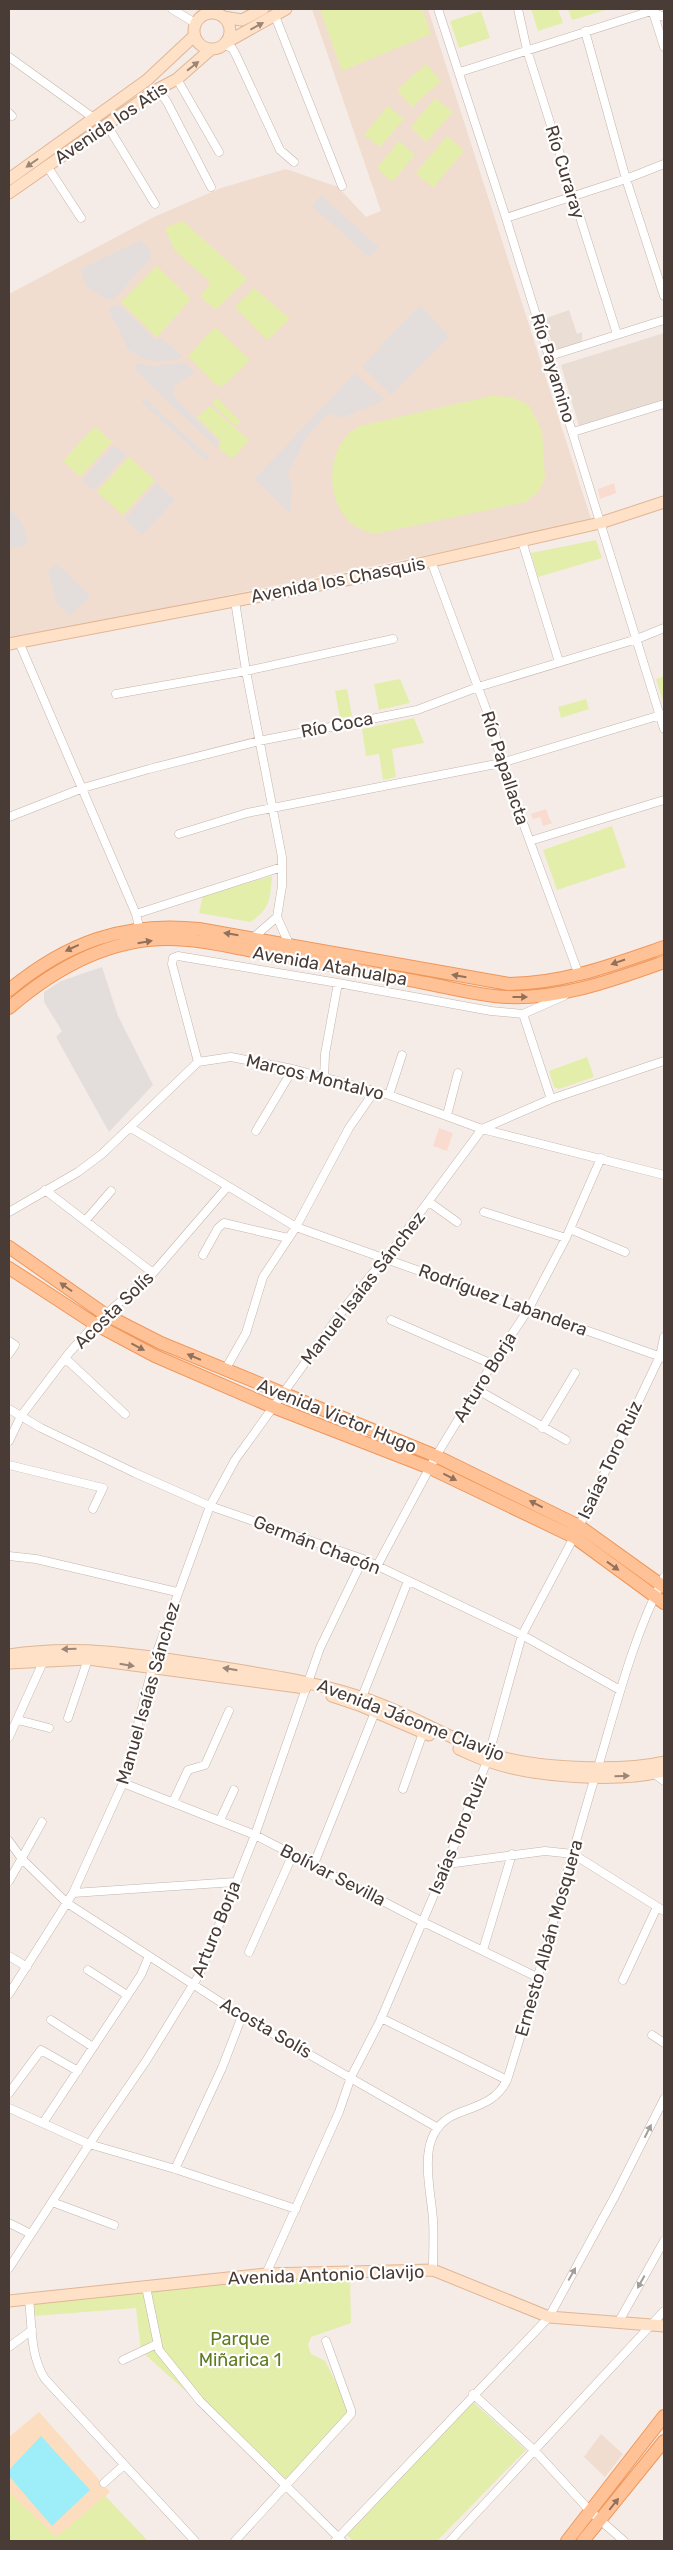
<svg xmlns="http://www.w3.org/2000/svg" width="673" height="2550" viewBox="0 0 673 2550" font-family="Rubik,sans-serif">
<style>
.residential{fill:#eaddd4}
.commercial{fill:#f9dbd0}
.education{fill:#f0ddcf}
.green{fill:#e4eeab}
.sand{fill:#fdddbf}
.parking{fill:#e3dedc}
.water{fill:#9deef8}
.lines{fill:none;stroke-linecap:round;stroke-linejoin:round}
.street-casing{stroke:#c5b4ab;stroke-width:9}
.secondary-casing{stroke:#e0b696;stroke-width:13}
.primary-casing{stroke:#f0965a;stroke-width:14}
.street{stroke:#fff;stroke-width:8}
.secondary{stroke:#ffe1c7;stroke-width:11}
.primary{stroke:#ffc296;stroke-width:12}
.oneway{fill:#9b8677}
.oneway2{fill:#92715c}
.oneway3{fill:#a49d9a}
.labels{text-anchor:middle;stroke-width:4.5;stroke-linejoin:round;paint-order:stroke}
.street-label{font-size:18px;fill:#493b35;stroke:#fff}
.park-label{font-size:18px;fill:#5f7c20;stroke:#fff}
</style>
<rect width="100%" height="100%" fill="#f5ece7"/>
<path class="residential" d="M 569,310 L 577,334 L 582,332 L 582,343 L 555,352 L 544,319 Z
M 664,333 L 664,400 L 579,426 L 561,365 Z"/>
<path class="commercial" d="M 614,483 L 616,493 L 600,499 L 598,489 Z
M 546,809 L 550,820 L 553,823 L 543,826 L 540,817 L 533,819 L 531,814 Z
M 439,1128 L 453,1133 L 447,1151 L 433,1146 Z"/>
<path class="education" d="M 312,9 L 428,9 L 592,522 L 9,639 L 9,294 L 154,217 L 221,188 L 286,169 L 338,187 L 366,217 L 381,211 Z
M 601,2434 L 623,2454 L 605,2477 L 584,2457 Z"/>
<path class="green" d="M 320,9 L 422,9 L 431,34 L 342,71 Z
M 531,9 L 558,9 L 563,23 L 538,31 Z
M 568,9 L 609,9 L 572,20 Z
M 481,11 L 490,38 L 459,48 L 450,21 Z
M 426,64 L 441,81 L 412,107 L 397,90 Z
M 435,98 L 453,112 L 426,142 L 411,127 Z
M 388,106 L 404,119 L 380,147 L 364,135 Z
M 447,136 L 464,151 L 433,188 L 416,173 Z
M 399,141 L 415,155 L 392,182 L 377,168 Z
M 183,221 L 247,279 L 215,310 L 200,296 L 211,283 L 175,251 L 165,228 Z
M 157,266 L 191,299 L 157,337 L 121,302 Z
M 254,288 L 290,319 L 267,340 L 235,307 Z
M 215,327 L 250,360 L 222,387 L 215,384 L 188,356 Z
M 491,396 L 511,397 L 529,405 L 542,431 L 545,477 L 539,491 L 526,502 L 374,534 C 367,531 358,529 352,524 C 328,504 326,461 345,438 C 348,433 355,429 360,426 Z
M 217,397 L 219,400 L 241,422 L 236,426 L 212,404 Z
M 210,406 L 249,440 L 232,459 L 219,448 L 221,441 L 197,417 Z
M 95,426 L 112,442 L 80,477 L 63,461 Z
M 129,457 L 155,480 L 123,515 L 97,492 Z
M 596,540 L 602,558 L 538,577 L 531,553 Z
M 664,676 L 664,704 L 656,679 Z
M 400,679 L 410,703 L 379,710 L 374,684 Z
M 347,689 L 352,716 L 340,718 L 335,691 Z
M 586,699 L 589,709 L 561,718 L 558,707 Z
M 414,718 L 424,743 L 392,749 L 396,777 L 383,780 L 379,754 L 366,756 L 362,729 Z
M 612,826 L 626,867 L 557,890 L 543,850 Z
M 272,876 C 270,898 271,909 250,922 L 199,913 L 203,894 Z
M 587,1057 L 594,1077 L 559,1089 L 554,1087 L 549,1071 Z
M 350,2275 L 351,2323 L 311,2337 L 308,2345 L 311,2354 L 325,2361 L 351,2411 L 286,2481 L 141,2351 L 136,2308 L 34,2316 L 32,2301 L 192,2284 Z
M 473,2402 L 526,2450 L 437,2541 L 353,2541 L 347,2535 Z
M 9,2450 L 91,2481 L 148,2541 L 9,2541 Z"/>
<path class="sand" d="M 39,2412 L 110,2492 L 56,2537 L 9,2492 L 9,2437 Z"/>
<path class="parking" d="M 321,195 L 379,247 L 369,257 L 312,206 Z
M 141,240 L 150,250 L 151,258 L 113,300 L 106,299 L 86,286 L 81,269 Z
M 119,305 L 156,340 L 161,338 L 182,356 L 177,360 L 156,362 L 141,358 L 128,349 L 108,308 Z
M 420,305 L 449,337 L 391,395 L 362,366 Z
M 136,363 L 154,366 L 184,363 L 195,372 L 173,387 L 173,392 L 177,400 L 218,441 L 217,448 L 134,369 Z
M 355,373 L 385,400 L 341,418 L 329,413 L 308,435 L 288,473 L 292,485 L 290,513 L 254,479 Z
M 144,398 L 210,458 L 206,461 L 151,411 L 141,402 Z
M 114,445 L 126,455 L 94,490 L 82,480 Z
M 157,483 L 175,500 L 142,535 L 125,519 Z
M 9,508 L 23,524 L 28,544 L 9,549 Z
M 57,564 L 90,596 L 70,616 L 57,603 L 48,570 Z
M 102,967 L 118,1016 L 153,1085 L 109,1132 L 56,1037 L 62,1031 L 44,1002 L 44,992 L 61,981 Z"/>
<path class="water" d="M 41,2436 L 90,2490 L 52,2526 L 9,2476 L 9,2470 Z"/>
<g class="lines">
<defs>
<path id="street" d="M 172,9 L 195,23
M 438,9 L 506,218 L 664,729
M 518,9 L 527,50 L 617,334
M 652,9 L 664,47
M 650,11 L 664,17
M 275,16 L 342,186
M 585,31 L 626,179 L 664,296
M 225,45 L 232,48 L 236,55 L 280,150 L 294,162
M 9,57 L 95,119
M 460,72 L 651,11
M 177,79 L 219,152
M 158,89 L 167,102 L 211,187
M 9,113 L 12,116
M 107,125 L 155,204
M 47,166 L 81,218
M 506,218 L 626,179 L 664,164
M 550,356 L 664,320
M 573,432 L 664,404
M 522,541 L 559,662
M 431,561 L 495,733 L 501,763 L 579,975
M 235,601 L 246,671 L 282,857 L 282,886 L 277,917 L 290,946
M 19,642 L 136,914 L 139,927
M 116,694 L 246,671 L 393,639
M 9,817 L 83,788 L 149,769 L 259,741 L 417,710 L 478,687 L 637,639 L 664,628
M 179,834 L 247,813 L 501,763 L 664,714
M 530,841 L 664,800
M 136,914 L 282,867
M 254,937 L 277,917
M 523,1014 L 551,1099
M 198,1062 L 172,964 L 173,958 L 178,956 L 338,983 L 491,1011 L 523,1014 L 564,996
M 324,1079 L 325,1054 L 338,983
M 389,1095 L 402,1055
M 447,1115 L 458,1073
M 131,1128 L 296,1227 L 664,1358
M 256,1131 L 293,1069
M 45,1190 L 153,1273
M 429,1202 L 457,1222
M 9,1212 L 78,1172 L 102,1154 L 198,1062 L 231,1057 L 293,1069 L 389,1095 L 482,1129 L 664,1175
M 484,1212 L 566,1238
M 86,1220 L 111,1191
M 570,1229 L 625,1252
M 203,1255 L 218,1228 L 224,1223 L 288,1238
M 391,1320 L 492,1364
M 9,1341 L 15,1345 L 9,1354
M 65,1358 L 125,1414
M 225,1370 L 246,1333 L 263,1277 L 296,1227 L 349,1128 L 374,1092
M 476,1389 L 566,1440
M 9,1409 L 41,1428 L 135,1473 L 210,1506 L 363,1559 L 522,1635 L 620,1690
M 542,1428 L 575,1373
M 9,1441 L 21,1416 L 69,1353 L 95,1324 L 153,1273 L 228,1186
M 9,1465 L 103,1488 L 93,1509
M 9,1556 L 36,1559 L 177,1592
M 377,1566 L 436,1456 L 492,1364 L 528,1310 L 566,1238 L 601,1158
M 362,1697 L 408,1581
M 68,1718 L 88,1659
M 18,1720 L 49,1728
M 9,1737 L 44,1660
M 652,1772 L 664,1781
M 123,1783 L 255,1835 L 423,1922 L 539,1978
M 403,1789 L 424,1730
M 173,1802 L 188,1770 L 205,1765 L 229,1711
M 220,1820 L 234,1790
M 9,1841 L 22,1859 L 67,1903 L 242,2016 L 438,2128
M 314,1864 L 375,1712
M 447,1864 L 545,1851 L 573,1854 L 664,1911
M 9,1881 L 42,1822
M 73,1893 L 235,1882
M 483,1950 L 512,1854
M 249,1952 L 293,1854
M 9,1956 L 27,1967
M 88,1970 L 127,1995
M 623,1980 L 657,1907
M 9,1994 L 73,1893 L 123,1783 L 155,1657 L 210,1506 L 235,1460 L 349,1302 L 396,1245 L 482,1129 L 551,1099 L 664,1061
M 381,2018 L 507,2080
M 51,2020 L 93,2047
M 652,2035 L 664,2043
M 9,2093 L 41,2050 L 78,2071
M 9,2108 L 89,2144 L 175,2169 L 296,2209
M 43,2123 L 141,1975 L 149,1956
M 175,2169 L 222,2068 L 242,2016
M 52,2202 L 114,2225
M 9,2223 L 31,2234
M 9,2268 L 98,2131 L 146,2061 L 199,1975 L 255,1835 L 320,1648 L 363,1559
M 433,2270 C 433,2254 434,2237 433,2220 C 431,2186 414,2134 454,2115 C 475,2106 496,2103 507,2080 C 540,1976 566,1871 598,1767 C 617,1703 633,1637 664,1577
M 266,2274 L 339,2112 L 351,2077 L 380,2021 L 442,1876 L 487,1761 L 522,1635 L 574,1537 L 660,1356 L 664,1337
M 146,2287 L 159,2350 L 200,2401 L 342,2541
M 29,2299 C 32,2325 30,2356 45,2379 L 195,2541
M 618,2323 L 664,2241
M 9,2347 L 32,2330
M 123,2360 L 157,2344
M 473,2394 L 535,2451 L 591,2512 L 624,2541
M 104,2483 L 124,2465
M 235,2541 L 351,2414 L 351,2410 L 326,2341
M 335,2541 L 549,2317 L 615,2196 L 664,2099
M 450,2541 L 664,2311"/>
<path id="secondary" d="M194 31a18 18 0 1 1 36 0a18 18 0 1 1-36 0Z
M 223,17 L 242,20 L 263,9
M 227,42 L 286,9
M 9,179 L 147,80 L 194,36
M 9,193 L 158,89 L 177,79 L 210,50
M 9,644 L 361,577 L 600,523 L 664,502
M 9,1655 C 79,1644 142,1655 212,1666 C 262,1674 311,1681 360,1697 C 404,1711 445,1736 488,1753 C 531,1769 620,1772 664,1762
M 9,1663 L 88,1659 L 305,1688
M 332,1696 L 359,1705 L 429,1735
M 459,1749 C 468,1753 478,1758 488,1761 C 532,1777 618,1783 664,1771
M 9,2301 L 266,2274 L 433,2270 L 549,2317 L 664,2326"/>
<path id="primary" d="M 9,990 C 66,943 124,921 199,929 L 509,984 C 565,983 612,965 664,947
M 9,1008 C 54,969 107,939 168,939 C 201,939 234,948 265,953 C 319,962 372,973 425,983 C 452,988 480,996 507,997 C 562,999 613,980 664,962
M 9,1247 L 106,1315 L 161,1343 L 436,1456 L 579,1526 L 664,1587
M 9,1268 L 95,1324 L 155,1356 L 273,1407 L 430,1468 L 574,1537 L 664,1603
M 567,2541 L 664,2416
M 583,2541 L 664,2441"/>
</defs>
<use href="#street" class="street-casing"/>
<use href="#secondary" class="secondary-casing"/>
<use href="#primary" class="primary-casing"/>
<use href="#street" class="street"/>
<use href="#secondary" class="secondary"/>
<use href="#primary" class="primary"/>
</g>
<defs><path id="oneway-solid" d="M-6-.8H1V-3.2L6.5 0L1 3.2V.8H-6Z" transform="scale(1.25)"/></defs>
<g class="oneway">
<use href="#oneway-solid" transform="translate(257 26) rotate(-28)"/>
<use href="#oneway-solid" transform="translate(193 66) rotate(-38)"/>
<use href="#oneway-solid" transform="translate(32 163) rotate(145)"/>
<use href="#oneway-solid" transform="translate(69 1649) rotate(179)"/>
<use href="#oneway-solid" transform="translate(127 1665) rotate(9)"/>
<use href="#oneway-solid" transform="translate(230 1669) rotate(-171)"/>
<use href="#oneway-solid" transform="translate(622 1776) rotate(-1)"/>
</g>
<g class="oneway2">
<use href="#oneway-solid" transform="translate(231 934) rotate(-171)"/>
<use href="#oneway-solid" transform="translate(145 942) rotate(-10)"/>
<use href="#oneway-solid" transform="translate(72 948) rotate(155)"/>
<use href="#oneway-solid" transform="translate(618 962) rotate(161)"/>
<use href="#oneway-solid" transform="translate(459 976) rotate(-170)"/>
<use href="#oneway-solid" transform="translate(520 997)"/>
<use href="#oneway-solid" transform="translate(66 1287) rotate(-145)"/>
<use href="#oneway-solid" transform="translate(138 1347) rotate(28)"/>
<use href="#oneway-solid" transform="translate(194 1357) rotate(-157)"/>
<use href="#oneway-solid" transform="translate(450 1477) rotate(27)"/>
<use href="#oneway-solid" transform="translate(536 1504) rotate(-153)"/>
<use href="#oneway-solid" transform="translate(613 1566) rotate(36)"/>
<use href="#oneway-solid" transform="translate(614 2504) rotate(-51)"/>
</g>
<g class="oneway3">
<use href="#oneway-solid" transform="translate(648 2131) rotate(-63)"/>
<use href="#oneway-solid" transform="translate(572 2274) rotate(-61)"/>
<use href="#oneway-solid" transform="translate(641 2282) rotate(119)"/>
</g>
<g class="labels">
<g class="street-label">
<text transform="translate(111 123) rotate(-34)" y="6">Avenida los Atis</text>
<text transform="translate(565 172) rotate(73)" y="6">Río Curaray</text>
<text transform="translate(553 368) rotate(73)" y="6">Río Payamino</text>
<text transform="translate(338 580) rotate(-11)" y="6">Avenida los Chasquis</text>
<text transform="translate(337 725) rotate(-11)" y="6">Río Coca</text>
<text transform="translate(505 768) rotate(72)" y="6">Río Papallacta</text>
<text transform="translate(330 966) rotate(10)" y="6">Avenida Atahualpa</text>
<text transform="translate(315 1077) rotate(14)" y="6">Marcos Montalvo</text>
<text transform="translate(363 1288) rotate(-52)" y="6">Manuel Isaías Sánchez</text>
<text transform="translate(503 1300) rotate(20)" y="6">Rodríguez Labandera</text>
<text transform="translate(114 1310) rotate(-44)" y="6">Acosta Solís</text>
<text transform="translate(485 1377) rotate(-58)" y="6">Arturo Borja</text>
<text transform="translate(337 1416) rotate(22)" y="6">Avenida Victor Hugo</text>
<text transform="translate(610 1460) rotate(-65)" y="6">Isaías Toro Ruiz</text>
<text transform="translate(317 1545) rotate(21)" y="6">Germán Chacón</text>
<text transform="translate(148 1693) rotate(-74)" y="6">Manuel Isaías Sánchez</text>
<text transform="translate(411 1720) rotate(21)" y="6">Avenida Jácome Clavijo</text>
<text transform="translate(458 1834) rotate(-68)" y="6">Isaías Toro Ruiz</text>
<text transform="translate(333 1875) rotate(27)" y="6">Bolívar Sevilla</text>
<text transform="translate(216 1929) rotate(-68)" y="6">Arturo Borja</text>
<text transform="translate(549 1938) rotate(-74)" y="6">Ernesto Albán Mosquera</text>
<text transform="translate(266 2028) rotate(30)" y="6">Acosta Solís</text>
<text transform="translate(326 2275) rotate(-2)" y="6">Avenida Antonio Clavijo</text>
</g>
<g class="park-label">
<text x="240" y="2345">Parque<tspan x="240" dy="21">Miñarica 1</tspan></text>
</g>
</g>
<rect width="673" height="2550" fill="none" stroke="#493b35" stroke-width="20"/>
</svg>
